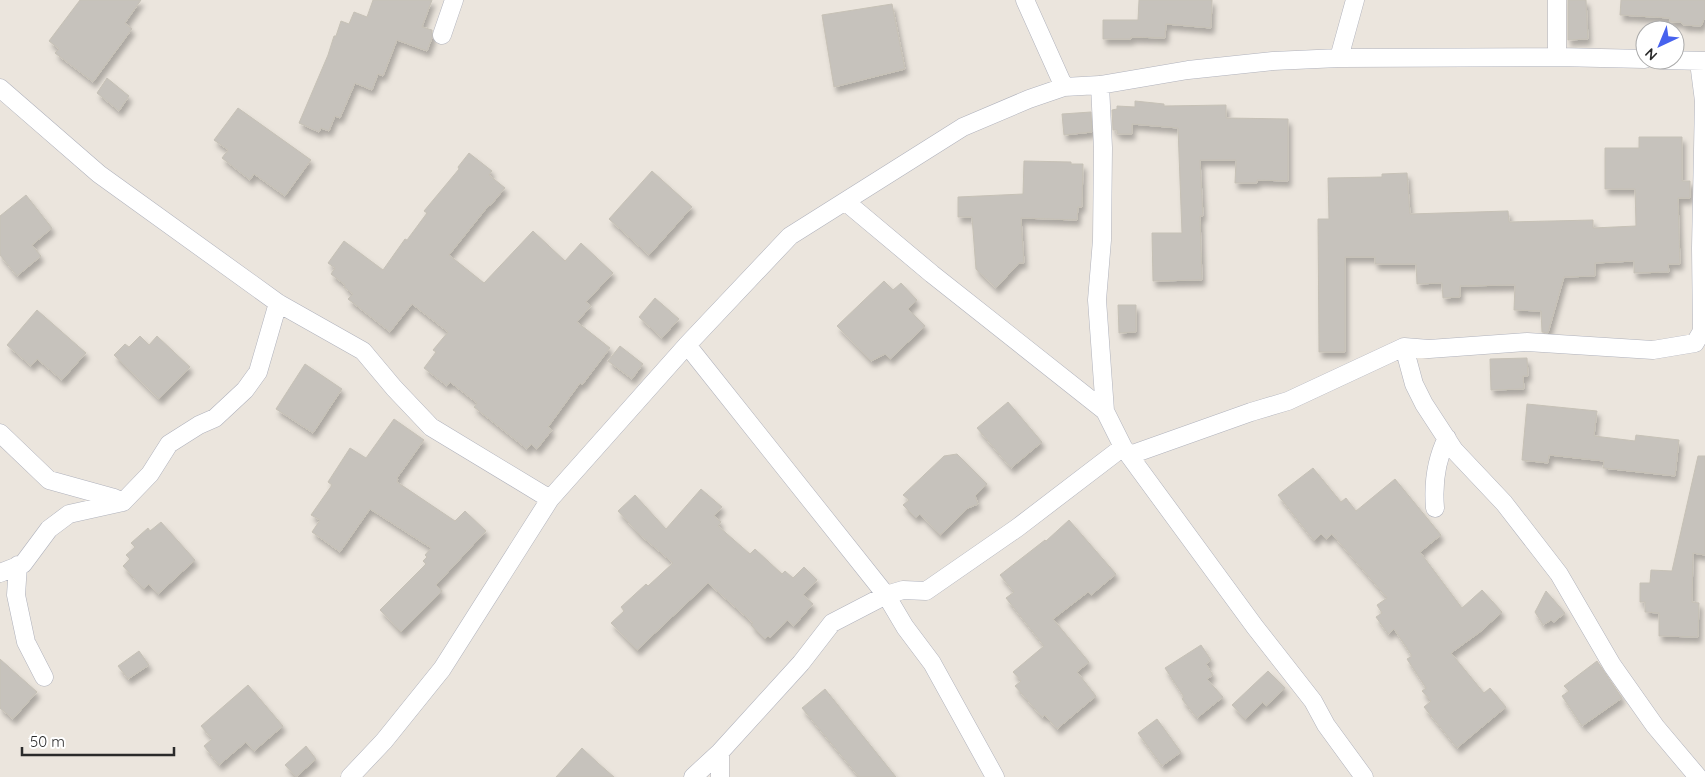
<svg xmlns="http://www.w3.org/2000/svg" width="1705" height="777" viewBox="0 0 1705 777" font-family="Quicksand,sans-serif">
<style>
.building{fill:#c6c2bc;stroke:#c6c1b6;filter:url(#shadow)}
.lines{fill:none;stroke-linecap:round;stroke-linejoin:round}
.street-casing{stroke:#b0b2bc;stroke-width:19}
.street{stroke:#fff;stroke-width:18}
</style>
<defs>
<filter id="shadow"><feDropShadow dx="3" dy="5.5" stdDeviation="2.5" flood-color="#0004"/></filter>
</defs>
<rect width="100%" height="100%" fill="#ebe5dd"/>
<path class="building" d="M 80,0 L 141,0 L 125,23 L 132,29 L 93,82 L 55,53 L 59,49 L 49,41 Z
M 373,0 L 432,0 L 422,27 L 432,30 L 432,38 L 427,51 L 397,40 L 383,76 L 378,74 L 372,90 L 355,83 L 340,118 L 335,116 L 329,131 L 321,128 L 319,132 L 299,123 L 328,55 L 334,36 L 336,36 L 341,21 L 349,24 L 354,12 L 367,17 Z
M 1139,0 L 1212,0 L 1211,28 L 1166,24 L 1165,38 L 1131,37 L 1131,39 L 1103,39 L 1103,20 L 1138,20 Z
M 1568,0 L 1586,0 L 1588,39 L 1568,40 Z
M 1621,0 L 1705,0 L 1705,17 L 1701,26 L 1683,25 L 1681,22 L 1670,22 L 1670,18 L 1620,15 Z
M 892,4 L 905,69 L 834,87 L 822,15 Z
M 107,78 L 129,96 L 119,111 L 97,93 Z
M 1135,101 L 1164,104 L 1164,106 L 1226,105 L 1226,118 L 1288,119 L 1288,181 L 1257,180 L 1257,183 L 1235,183 L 1236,160 L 1200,160 L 1203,216 L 1200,216 L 1202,280 L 1153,281 L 1152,233 L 1182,233 L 1178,128 L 1132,124 L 1132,134 L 1117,134 L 1117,130 L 1113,130 L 1112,110 L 1117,109 L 1117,106 L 1135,107 Z
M 238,108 L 311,160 L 285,196 L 254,174 L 250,180 L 222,158 L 228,150 L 214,140 Z
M 1091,112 L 1092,132 L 1064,135 L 1062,114 Z
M 1639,137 L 1682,137 L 1682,181 L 1690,181 L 1690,198 L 1678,198 L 1680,264 L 1668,264 L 1669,272 L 1634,273 L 1634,261 L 1595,263 L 1595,276 L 1564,277 L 1548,333 L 1542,332 L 1541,311 L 1514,310 L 1515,285 L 1460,286 L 1460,297 L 1443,298 L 1442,283 L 1417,284 L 1416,264 L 1375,264 L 1375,257 L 1345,257 L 1345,352 L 1319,352 L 1318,219 L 1329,219 L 1328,178 L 1382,177 L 1382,174 L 1407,173 L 1410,214 L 1508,211 L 1509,222 L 1593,220 L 1593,228 L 1636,226 L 1635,189 L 1605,189 L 1605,148 L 1639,148 Z
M 469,153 L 492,171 L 489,175 L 505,188 L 490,206 L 489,205 L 449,255 L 484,283 L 533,231 L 565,261 L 581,243 L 613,273 L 586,302 L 591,306 L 577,322 L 610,348 L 582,385 L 580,383 L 548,427 L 552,430 L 537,449 L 531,444 L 527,449 L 474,407 L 477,403 L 450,382 L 447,386 L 424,368 L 436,352 L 433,350 L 448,332 L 412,304 L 390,332 L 348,299 L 353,294 L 344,287 L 345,285 L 331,274 L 335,268 L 328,263 L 344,241 L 383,270 L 405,239 L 407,240 L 427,213 L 424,211 L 459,169 L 458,167 Z
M 1024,161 L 1071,162 L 1071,164 L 1083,164 L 1082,207 L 1078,207 L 1077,220 L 1021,218 L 1024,263 L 1019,263 L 996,288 L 976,269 L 972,217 L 958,217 L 958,197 L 1023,194 Z
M 652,171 L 692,207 L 649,255 L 609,219 Z
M 26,195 L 52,228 L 32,245 L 41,256 L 17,276 L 0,255 L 0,216 Z
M 884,281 L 893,290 L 901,283 L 917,300 L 908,309 L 925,326 L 890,359 L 885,354 L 871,361 L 837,326 Z
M 655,298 L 679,319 L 662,338 L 639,317 Z
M 1118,305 L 1136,305 L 1136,332 L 1119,333 Z
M 37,310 L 86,353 L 62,380 L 37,359 L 31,366 L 7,345 Z
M 140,336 L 149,345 L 157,336 L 190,367 L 159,399 L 114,355 L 125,344 L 129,347 Z
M 620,346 L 643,364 L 632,379 L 608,361 Z
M 1527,358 L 1528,376 L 1523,376 L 1524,389 L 1491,390 L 1490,359 Z
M 305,364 L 342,389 L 313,433 L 276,409 Z
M 1008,402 L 1042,442 L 1011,468 L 977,428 Z
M 1527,404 L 1597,411 L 1594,436 L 1635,441 L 1636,435 L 1679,440 L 1675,476 L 1603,468 L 1604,461 L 1549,455 L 1548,463 L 1522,460 Z
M 394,419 L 424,440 L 397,478 L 398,479 L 397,482 L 455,521 L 465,511 L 486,531 L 436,585 L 442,591 L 401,632 L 380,610 L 426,564 L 423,561 L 427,557 L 425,555 L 431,548 L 370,509 L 340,552 L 312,532 L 320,520 L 311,515 L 332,485 L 328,482 L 350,448 L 366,458 Z
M 957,454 L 987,484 L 975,496 L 978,504 L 968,508 L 940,535 L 920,514 L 916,518 L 903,505 L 909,500 L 903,495 L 944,456 Z
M 1698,456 L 1705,456 L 1705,555 L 1693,553 L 1692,602 L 1699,603 L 1698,637 L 1659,636 L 1659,613 L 1645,612 L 1645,602 L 1640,602 L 1640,583 L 1650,583 L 1651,570 L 1672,571 Z
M 1313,468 L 1341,502 L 1346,498 L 1356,511 L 1395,479 L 1441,535 L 1420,552 L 1462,608 L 1482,590 L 1502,612 L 1480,632 L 1451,653 L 1484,693 L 1490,688 L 1506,707 L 1457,748 L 1424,707 L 1431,701 L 1422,691 L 1426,688 L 1407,659 L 1412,656 L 1394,629 L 1388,634 L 1376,617 L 1382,613 L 1377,605 L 1387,598 L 1332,534 L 1326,539 L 1321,534 L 1314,541 L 1278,495 Z
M 701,489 L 722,507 L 714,516 L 721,522 L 718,526 L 750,554 L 755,549 L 782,574 L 785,571 L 793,578 L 804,567 L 817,580 L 803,595 L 813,604 L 794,626 L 787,620 L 770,638 L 768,636 L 765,639 L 751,625 L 753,623 L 708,583 L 637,650 L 611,623 L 624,611 L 621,607 L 646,584 L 648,586 L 673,563 L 639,534 L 618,511 L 635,495 L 666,529 Z
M 1069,520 L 1116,574 L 1091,595 L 1088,592 L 1053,619 L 1089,662 L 1077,672 L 1096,696 L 1057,729 L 1045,715 L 1042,717 L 1015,686 L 1021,681 L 1013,672 L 1044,646 L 1006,598 L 1014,592 L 1000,575 L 1045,540 L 1046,541 Z
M 161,522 L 195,560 L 158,594 L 149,584 L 144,589 L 123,566 L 130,559 L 126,555 L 135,547 L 131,543 L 148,528 L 150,531 Z
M 1546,591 L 1565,613 L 1554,622 L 1551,620 L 1543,625 L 1535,612 Z
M 1201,645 L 1211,660 L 1206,664 L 1213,675 L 1207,679 L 1223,697 L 1197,718 L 1182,699 L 1184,697 L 1165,668 Z
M 139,651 L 149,665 L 128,679 L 118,666 Z
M 0,659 L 37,692 L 13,719 L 0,708 Z
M 1597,661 L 1622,698 L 1582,726 L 1562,696 L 1569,691 L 1564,686 Z
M 1268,671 L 1285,688 L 1266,706 L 1263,702 L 1245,719 L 1232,705 Z
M 248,685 L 283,726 L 254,751 L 246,742 L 219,765 L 204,746 L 212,739 L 201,726 Z
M 825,689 L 896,777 L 859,777 L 802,708 Z
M 1157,719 L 1181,752 L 1162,766 L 1138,733 Z
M 306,746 L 316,759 L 296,777 L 285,765 Z
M 582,748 L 598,763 L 614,777 L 556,777 Z"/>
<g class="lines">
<defs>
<path id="street" d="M 1025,0 L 1064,87
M 442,35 L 454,0
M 1557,57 L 1557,0
M 1339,58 L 1355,0
M 1663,60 L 1705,61
M 1100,85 L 1103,148 L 1102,240 L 1097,300 L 1105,411
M 0,88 L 99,174 L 278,303 L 363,351 L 394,388 L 431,427 L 550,499
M 846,202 L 932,274 L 1105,411 L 1123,447 L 1255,627 L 1313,701 L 1326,725 L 1364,777
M 687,345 L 886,595 L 905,627 L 932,663 L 995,777
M 1404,347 L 1414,384 L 1424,404 L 1454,450 L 1504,503 L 1559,574 L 1612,665 L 1655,726 L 1698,777
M 0,433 L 49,480 L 114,498 L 123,502 L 150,474 L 169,444 L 199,425 L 215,418 L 245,390 L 258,372 L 278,303
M 1130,455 L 1251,412 L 1288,401 L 1404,347 L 1429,349 L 1527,342 L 1653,350 L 1695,343 L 1702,331 L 1701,248 L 1704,101 L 1699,62
M 1435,508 C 1433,484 1436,460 1447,438
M 18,565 L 16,595 L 26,642 L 44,677
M 0,573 L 23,564 L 49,529 L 69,514 L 123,502
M 350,777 L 384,741 L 442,669 L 550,499 L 687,345 L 790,236 L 963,127 L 1029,99 L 1064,87 L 1100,85 L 1188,70 L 1273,61 L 1339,58 L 1557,57 L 1645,59
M 693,777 L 720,752 L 801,663 L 832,623 L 886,595 L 903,590 L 926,591 L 1017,528 L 1123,447
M 720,777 L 720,752"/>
</defs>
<use href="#street" class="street-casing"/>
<use href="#street" class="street"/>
</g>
<g transform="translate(1660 45) rotate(224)"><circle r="24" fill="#ffffff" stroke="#aaaaaa"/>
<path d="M0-4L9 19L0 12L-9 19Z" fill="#4762ee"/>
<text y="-8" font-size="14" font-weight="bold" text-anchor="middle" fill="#2a2a2a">N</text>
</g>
<path d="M22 747v8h152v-8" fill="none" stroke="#2a2a2a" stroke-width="2.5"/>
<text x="30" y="747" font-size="15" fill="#2a2a2a" stroke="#ffffff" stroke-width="4" paint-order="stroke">50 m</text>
</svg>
